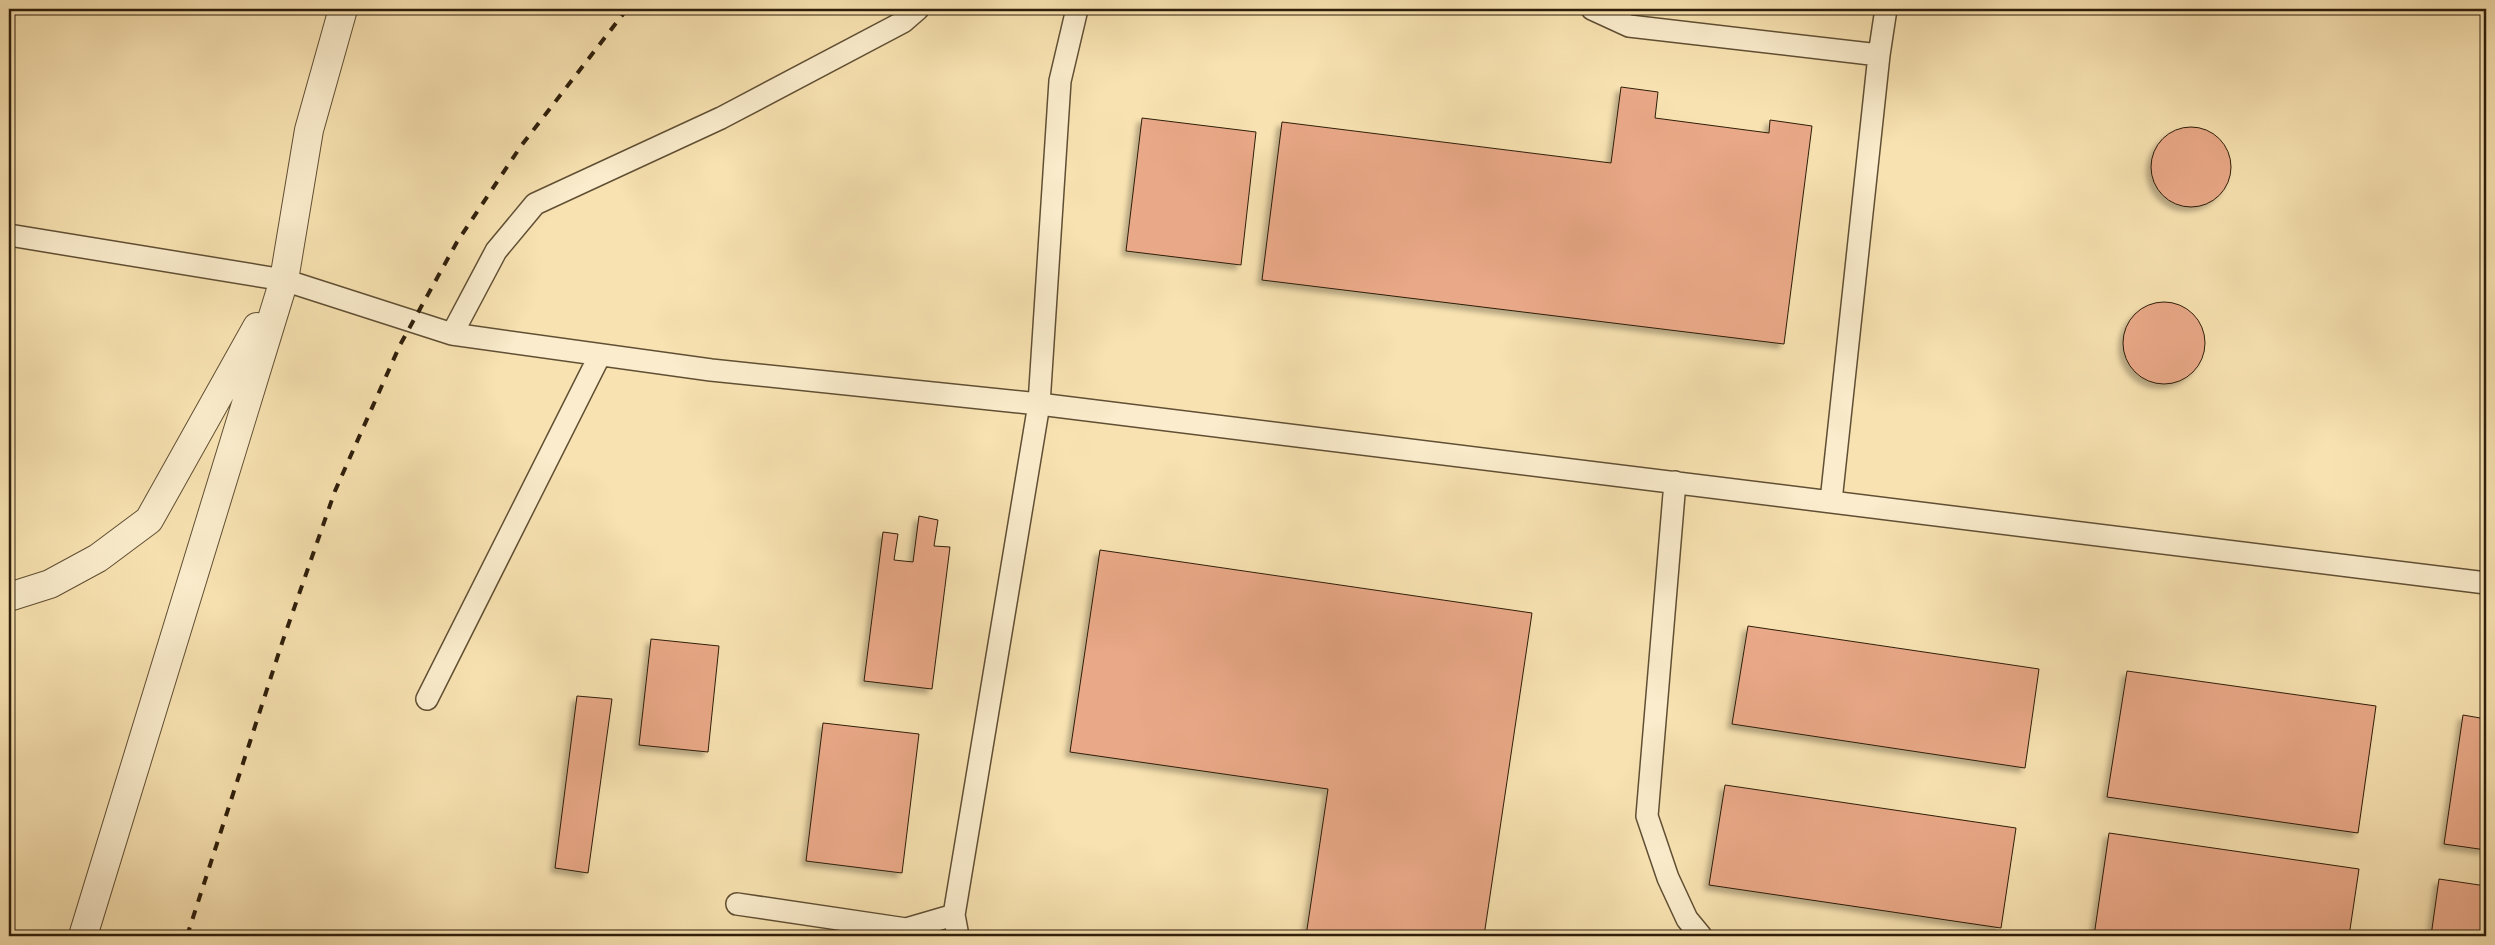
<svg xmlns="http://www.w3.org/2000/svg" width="2495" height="945" viewBox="0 0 2495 945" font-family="'Libre Bodoni',serif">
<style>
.building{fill:#e9a887;stroke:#2e1e0b;filter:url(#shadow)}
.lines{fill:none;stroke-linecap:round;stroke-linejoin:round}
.service-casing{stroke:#604f34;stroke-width:24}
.minor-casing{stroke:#604f34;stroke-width:30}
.service{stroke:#faeccc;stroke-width:21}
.minor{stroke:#faeccc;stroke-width:28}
.rail{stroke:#2e1e0b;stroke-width:4;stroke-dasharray:9 9;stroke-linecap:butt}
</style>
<defs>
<filter id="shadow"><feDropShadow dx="-4.5" dy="4.5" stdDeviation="2.5" flood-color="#0004"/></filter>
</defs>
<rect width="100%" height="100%" fill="#f8e2b1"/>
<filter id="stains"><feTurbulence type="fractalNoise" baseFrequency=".004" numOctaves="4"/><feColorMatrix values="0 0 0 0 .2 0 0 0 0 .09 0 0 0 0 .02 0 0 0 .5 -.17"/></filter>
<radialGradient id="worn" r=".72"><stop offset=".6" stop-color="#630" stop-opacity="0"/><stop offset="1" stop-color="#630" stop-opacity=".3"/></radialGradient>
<path class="building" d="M 1621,87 L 1658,92 L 1655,118 L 1769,133 L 1770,120 L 1812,126 L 1784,344 L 1262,280 L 1282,122 L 1611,163 Z
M 1142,118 L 1256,132 L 1241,265 L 1126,251 Z
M2151 167a40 40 0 1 1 80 0a40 40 0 1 1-80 0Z
M2123 343a41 41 0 1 1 82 0a41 41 0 1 1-82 0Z
M 919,516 L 938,520 L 934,546 L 950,547 L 932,689 L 864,681 L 883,532 L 898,534 L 894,560 L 913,562 Z
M 1100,550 L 1532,613 L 1484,936 L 1306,936 L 1328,789 L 1070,752 Z
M 1748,626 L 2039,669 L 2025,768 L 1732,724 Z
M 651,639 L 719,646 L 708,752 L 639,745 Z
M 2127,671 L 2376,706 L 2358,833 L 2107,797 Z
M 577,696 L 612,699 L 588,873 L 555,868 Z
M 2463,715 L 2486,719 L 2486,850 L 2444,844 Z
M 823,723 L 919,734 L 902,873 L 806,861 Z
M 1725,785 L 2016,828 L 2001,928 L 1709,885 Z
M 2109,833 L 2359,869 L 2349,936 L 2094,936 Z
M 2439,879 L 2486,886 L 2486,936 L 2431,936 Z"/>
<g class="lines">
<defs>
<path id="service" d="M 1592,9 L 1629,26 L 1879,55 L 1886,9
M 9,235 L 284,280 L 452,334 L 711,370 L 1039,404 L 2486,583
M 452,334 L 496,251 L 535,204 L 721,118 L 903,22 L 918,9
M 1675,482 L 1647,816 L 1668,878 L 1687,919 L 1701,936
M 1831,501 L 1879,55
M 427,699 L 600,355
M 737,904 L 906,929 L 954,915 L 1039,404 L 1060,81 L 1077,9
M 954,915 L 958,936"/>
<path id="minor" d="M 9,597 L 50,584 L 98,558 L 149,520 L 257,327
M 83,936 L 284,280 L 309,130 L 343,9"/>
</defs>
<use href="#service" class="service-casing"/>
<use href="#minor" class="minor-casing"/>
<use href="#service" class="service"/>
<use href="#minor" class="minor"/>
<path class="rail" d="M 187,936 L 282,643 L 335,491 L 400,345 L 457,242 L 521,146 L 627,9"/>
</g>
<rect width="2495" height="945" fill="none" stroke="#f8e2b1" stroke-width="30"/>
<rect x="10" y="10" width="2475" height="925" fill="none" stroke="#2e1e0b" stroke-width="2.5"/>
<rect x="15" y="15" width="2465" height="915" fill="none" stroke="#2e1e0b"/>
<rect width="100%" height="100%" filter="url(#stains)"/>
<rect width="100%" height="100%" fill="url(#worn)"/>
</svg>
